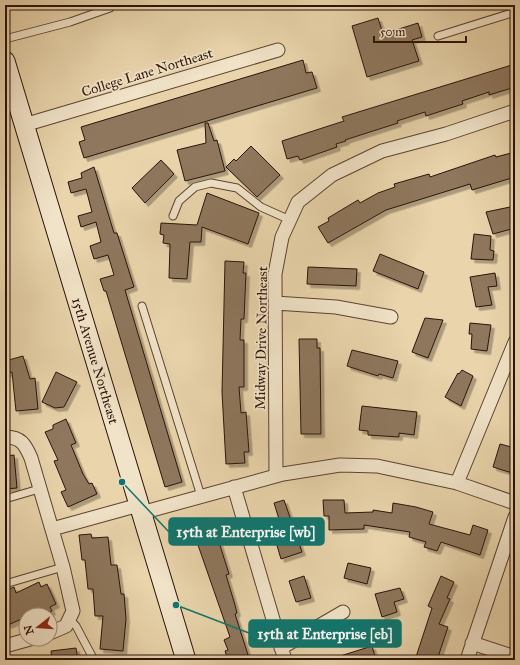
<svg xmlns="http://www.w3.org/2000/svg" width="520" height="665" viewBox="0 0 520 665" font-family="'IM FELL Great Primer',serif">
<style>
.building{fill:#8e775d;stroke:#2b1308;filter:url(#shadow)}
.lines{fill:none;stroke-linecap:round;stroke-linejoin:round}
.lane-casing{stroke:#5a4331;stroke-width:9}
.street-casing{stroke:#5a4331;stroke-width:15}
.secondary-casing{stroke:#2b1308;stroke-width:21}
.lane{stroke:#f1e3c8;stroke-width:7}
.street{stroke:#f1e3c8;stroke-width:13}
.secondary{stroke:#f1e3c8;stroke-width:19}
.labels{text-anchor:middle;stroke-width:3.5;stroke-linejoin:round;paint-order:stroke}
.street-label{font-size:14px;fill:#2b1308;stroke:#f1e3c8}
.leader{fill:none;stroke:#0f766e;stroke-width:1.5}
.callout-dot{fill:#0f766e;stroke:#f1e3c8;stroke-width:1.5}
.callout{fill:#0f766e;stroke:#0f766e;stroke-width:1.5}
.callout-label{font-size:15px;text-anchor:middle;font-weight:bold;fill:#fff}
</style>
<defs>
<filter id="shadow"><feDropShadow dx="3.5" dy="3.5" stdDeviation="0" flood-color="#0004"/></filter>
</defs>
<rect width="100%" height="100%" fill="#e9d4ab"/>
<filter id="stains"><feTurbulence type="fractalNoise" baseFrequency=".005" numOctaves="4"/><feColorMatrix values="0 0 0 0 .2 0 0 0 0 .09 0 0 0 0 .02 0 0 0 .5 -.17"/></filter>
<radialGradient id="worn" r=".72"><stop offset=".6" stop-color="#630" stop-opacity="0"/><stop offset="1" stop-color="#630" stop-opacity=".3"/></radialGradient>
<path class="building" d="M 378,18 L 383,34 L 418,23 L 422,37 L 412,40 L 419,61 L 367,77 L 352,26 Z
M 303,60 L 306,73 L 312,72 L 317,88 L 84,158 L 79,142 L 85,140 L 81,127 Z
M 515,64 L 515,87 L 489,95 L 489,92 L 462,101 L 463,104 L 426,116 L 425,112 L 397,121 L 398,123 L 345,140 L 346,141 L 336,144 L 337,147 L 300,160 L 298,156 L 287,159 L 282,141 L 344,121 L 342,117 Z
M 205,123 L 208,123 L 214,141 L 217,140 L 225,171 L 185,181 L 177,150 L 206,143 Z
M 251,146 L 280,175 L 257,197 L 226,167 L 234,159 L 236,161 Z
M 515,152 L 515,177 L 472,190 L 470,184 L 386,210 L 328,243 L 318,227 L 329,221 L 328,218 L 358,200 L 360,203 L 378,193 L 395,187 L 394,184 L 429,174 L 430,177 L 495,155 L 496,157 Z
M 161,160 L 174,174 L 145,203 L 132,188 Z
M 94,167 L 114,233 L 117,233 L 134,287 L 125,290 L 182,482 L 165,487 L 106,291 L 104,291 L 100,279 L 114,275 L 108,255 L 94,259 L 90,246 L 101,242 L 96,222 L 81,227 L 78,216 L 92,212 L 86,189 L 71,193 L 68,182 L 82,178 L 81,173 Z
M 207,193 L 259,213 L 248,244 L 202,227 L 201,242 L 190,242 L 187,279 L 169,278 L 170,244 L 163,243 L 164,235 L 160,234 L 161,223 L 197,225 Z
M 515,206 L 515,228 L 493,234 L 486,212 Z
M 474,234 L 491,236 L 490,250 L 494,251 L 493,260 L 471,259 Z
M 380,254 L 424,272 L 418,289 L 373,271 Z
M 225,261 L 244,262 L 243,273 L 246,273 L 244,319 L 241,319 L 240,340 L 244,340 L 244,387 L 239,387 L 241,413 L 246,412 L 249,452 L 244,452 L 245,463 L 226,464 L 222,392 Z
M 308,267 L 357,269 L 356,286 L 307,284 Z
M 495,273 L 497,286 L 488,287 L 492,305 L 476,307 L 470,277 Z
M 425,318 L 443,320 L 428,358 L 412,352 Z
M 470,323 L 491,325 L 487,351 L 471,349 L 472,334 L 469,334 Z
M 299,339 L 317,339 L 317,348 L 320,348 L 321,434 L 301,434 Z
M 352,350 L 398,361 L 393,378 L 379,374 L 378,376 L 347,366 Z
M 23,356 L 30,379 L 35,378 L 38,409 L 16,411 L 12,372 L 5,374 L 5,361 Z
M 462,370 L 473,376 L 461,406 L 445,397 L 458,373 L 459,374 Z
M 56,372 L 77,382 L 64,407 L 55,408 L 42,402 Z
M 362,406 L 417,412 L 414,435 L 399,433 L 399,437 L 368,435 L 368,431 L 359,430 Z
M 66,419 L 76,443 L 71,445 L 83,474 L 89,484 L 92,483 L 97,494 L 68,507 L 61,492 L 66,490 L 54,461 L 58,460 L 45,432 L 53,429 L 53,425 Z
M 500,444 L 515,448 L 515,463 L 512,473 L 493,467 Z
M 14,455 L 17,488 L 5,489 L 5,456 Z
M 284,500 L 302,552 L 281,559 L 270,522 L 279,519 L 274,503 Z
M 323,500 L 344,500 L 345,513 L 373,512 L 373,510 L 392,513 L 393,503 L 416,507 L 433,512 L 429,524 L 470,535 L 473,525 L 488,530 L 480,555 L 441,542 L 437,551 L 424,547 L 426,542 L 409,537 L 410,532 L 364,525 L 364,529 L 329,530 L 329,516 L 324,516 Z
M 91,534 L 92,538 L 108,537 L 111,565 L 117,565 L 121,594 L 124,594 L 126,619 L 123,651 L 100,649 L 103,616 L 95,616 L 93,589 L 88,589 L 85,560 L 82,560 L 79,535 Z
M 218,539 L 229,574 L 226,575 L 235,605 L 237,613 L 235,614 L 249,658 L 241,660 L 228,660 L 225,651 L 228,650 L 224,640 L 230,637 L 198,545 Z
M 348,563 L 371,568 L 367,584 L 344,578 Z
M 304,576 L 311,598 L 296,602 L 289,581 Z
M 441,576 L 454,582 L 447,598 L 450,599 L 439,624 L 448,627 L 437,660 L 415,660 L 432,608 L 428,606 Z
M 39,582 L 41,587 L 47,584 L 56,604 L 50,607 L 52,611 L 44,615 L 26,615 L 26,617 L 8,625 L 5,619 L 5,591 L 14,587 L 16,593 Z
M 400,588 L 404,599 L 394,602 L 397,612 L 382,617 L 375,594 Z
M 372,646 L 376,660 L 335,660 L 334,658 Z
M 76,648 L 78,660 L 52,660 L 51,651 Z"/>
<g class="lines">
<defs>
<path id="lane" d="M 438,36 L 515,12
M 5,39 L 70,22 L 110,8
M 173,216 L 179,201 L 195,187 L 211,183 L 237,188 L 261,207 L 290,220
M 142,306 L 201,496
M 5,499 L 39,489
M 5,584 L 63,567
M 69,619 L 76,626 L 94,660"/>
<path id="street" d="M 24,125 L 278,50
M 275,303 L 336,307 L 391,317
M 5,437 C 21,437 25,444 31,458 L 63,567 L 73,611 L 66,626 L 50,633
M 276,476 L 275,274 L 282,237 L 298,202 L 332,175 L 382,151 L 446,134 L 515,111
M 457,483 L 515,342
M 234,487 L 285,660
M 141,513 L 283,474 L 340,465 L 377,466 L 457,483 L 515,503
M 52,529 L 139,505
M 472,643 L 515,657
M 5,646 L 30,639
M 281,648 L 343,612
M 467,660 L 515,517"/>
<g id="secondary">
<path id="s1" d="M 5,61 L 186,660"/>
</g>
</defs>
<use href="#lane" class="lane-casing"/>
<use href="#street" class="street-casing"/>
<use href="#secondary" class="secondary-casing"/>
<use href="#lane" class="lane"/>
<use href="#street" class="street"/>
<use href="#secondary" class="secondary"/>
</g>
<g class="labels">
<g class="street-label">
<text transform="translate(147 72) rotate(-17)" y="5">College Lane Northeast</text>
<text transform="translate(261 338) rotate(-89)" y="5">Midway Drive Northeast</text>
<text dy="5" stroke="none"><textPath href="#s1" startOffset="313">15th Avenue Northeast</textPath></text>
</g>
</g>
<path class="leader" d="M122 482L169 532M176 605L249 633"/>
<g class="callout-dot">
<circle cx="122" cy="482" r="4"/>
<circle cx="176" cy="605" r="4"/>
</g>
<g class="callout">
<rect x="169" y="518" width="155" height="27" rx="4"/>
<rect x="249" y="620" width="152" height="27" rx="4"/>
</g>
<g class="callout-label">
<text x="246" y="537">15th at Enterprise [wb]</text>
<text x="325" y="639">15th at Enterprise [eb]</text>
</g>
<rect width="520" height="665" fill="none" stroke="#e9d4ab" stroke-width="20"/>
<rect x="6" y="6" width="508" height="653" fill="none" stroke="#2b1308" stroke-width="2"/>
<rect x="10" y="10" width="500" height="645" fill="none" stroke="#2b1308"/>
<g transform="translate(38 627) rotate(253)"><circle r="19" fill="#f1e3c8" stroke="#a2907b"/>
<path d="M0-3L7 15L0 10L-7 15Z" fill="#8f2418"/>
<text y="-6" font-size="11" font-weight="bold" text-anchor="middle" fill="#2b1308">N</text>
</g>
<path d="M374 36v6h92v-6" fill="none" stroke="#2b1308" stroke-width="2"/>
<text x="380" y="36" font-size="12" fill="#2b1308" stroke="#f1e3c8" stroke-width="3" paint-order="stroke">50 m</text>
<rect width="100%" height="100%" filter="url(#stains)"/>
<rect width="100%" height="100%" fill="url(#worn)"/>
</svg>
